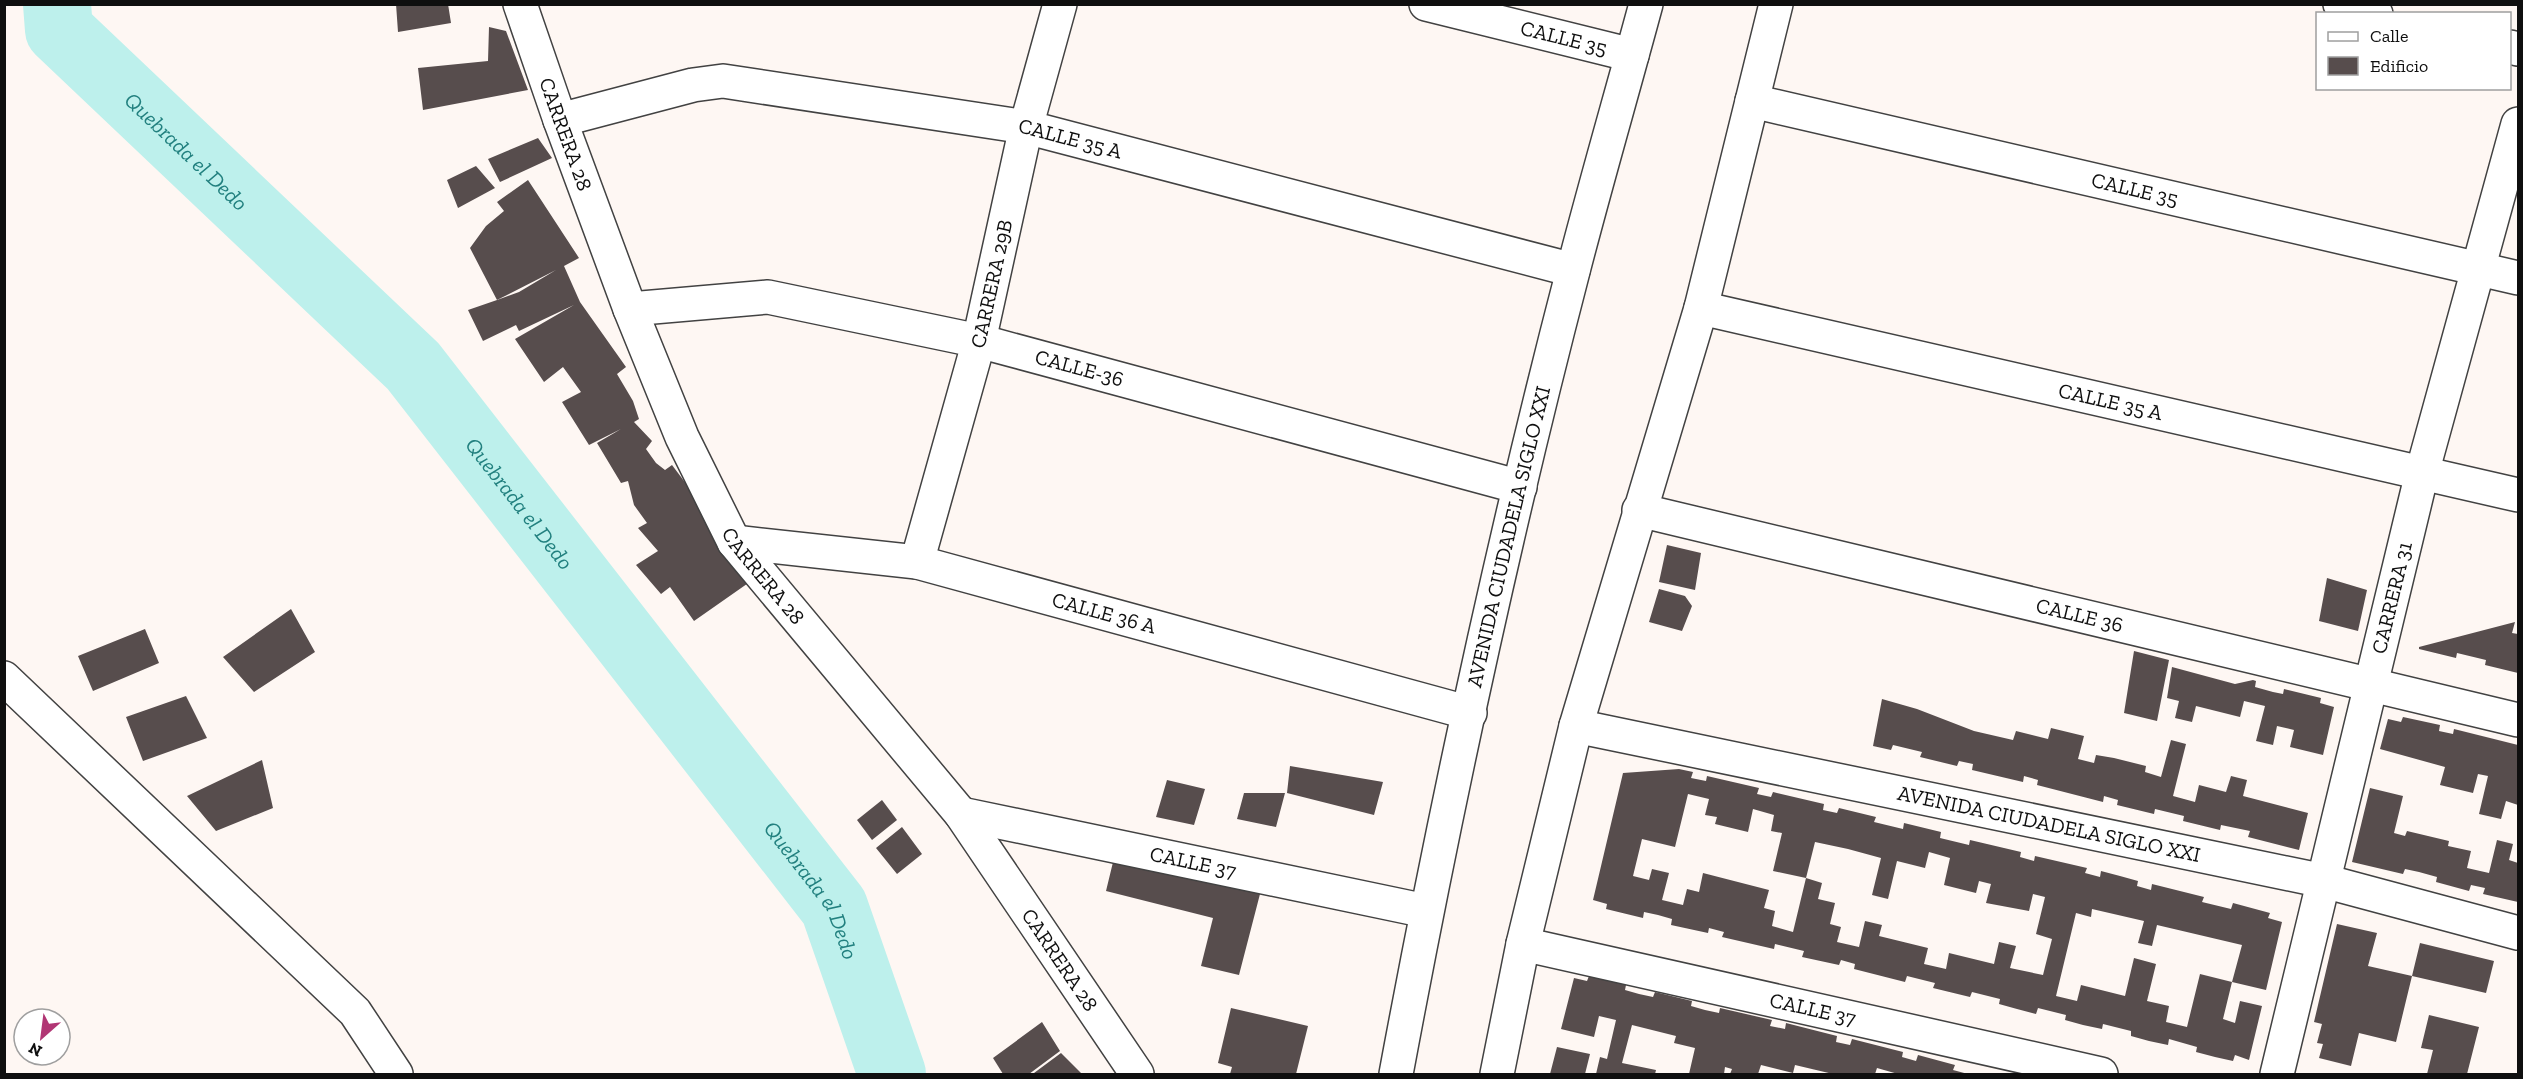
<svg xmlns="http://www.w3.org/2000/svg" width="2523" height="1079" viewBox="0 0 2523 1079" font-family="'Zilla Slab',serif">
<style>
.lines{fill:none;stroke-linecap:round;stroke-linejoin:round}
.river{stroke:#bdf0ec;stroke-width:68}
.building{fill:#574d4d;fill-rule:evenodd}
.street-casing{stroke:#424242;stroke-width:36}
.street{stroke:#fff;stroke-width:33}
.labels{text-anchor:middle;stroke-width:6;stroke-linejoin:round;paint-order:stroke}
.street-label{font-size:21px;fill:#0f0f0f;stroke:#fff}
.water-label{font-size:22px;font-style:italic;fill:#22807f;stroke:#fff}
</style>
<rect width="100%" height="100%" fill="#fef7f3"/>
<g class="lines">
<path class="river" id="s1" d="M 57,4 L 59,30 L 413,366 L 834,907 L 892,1074"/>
</g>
<path class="building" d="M 396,4 L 448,4 L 451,23 L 398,32 Z
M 489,27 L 506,31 L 528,90 L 423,110 L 418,68 L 488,61 Z
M 538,138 L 552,158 L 500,182 L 488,159 Z
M 476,166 L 495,188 L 458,208 L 447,180 Z
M 528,180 L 579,258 L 564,266 L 580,302 L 626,367 L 617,374 L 633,401 L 639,419 L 634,422 L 652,441 L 646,449 L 656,463 L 665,470 L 672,465 L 711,517 L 754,579 L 694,621 L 670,587 L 661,594 L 636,565 L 658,551 L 638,528 L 647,523 L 634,505 L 628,481 L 621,483 L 597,443 L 621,429 L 589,445 L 562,402 L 581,392 L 563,367 L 544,382 L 515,339 L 574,305 L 519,331 L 516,325 L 483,341 L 468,310 L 497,300 L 470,248 L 486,226 L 504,211 L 497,202 ZM 556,270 L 519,292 L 497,300 Z
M 1667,545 L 1701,553 L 1695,590 L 1659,582 Z
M 2327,578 L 2367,590 L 2358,631 L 2319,621 Z
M 1659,589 L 1685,596 L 1692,606 L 1682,631 L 1649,622 Z
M 291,609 L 315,652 L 254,692 L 223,657 Z
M 2515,622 L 2512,633 L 2518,634 L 2518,673 L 2485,665 L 2486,660 L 2457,653 L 2456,658 L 2419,649 L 2419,647 Z
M 145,629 L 159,663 L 93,691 L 78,656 Z
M 2134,651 L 2169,660 L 2157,721 L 2124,713 Z
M 2172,667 L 2235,684 L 2253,680 L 2256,681 L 2255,687 L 2273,692 L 2283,694 L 2284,689 L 2321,698 L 2320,703 L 2334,707 L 2323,755 L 2290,747 L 2294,730 L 2277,726 L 2273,745 L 2256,741 L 2265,706 L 2244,701 L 2240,717 L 2196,706 L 2192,722 L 2175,718 L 2179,701 L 2167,698 Z
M 186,696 L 207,738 L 143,761 L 126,717 Z
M 1882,699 L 1917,709 L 1974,731 L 2013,740 L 2016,731 L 2048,739 L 2051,728 L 2084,736 L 2078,759 L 2094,763 L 2096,755 L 2114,758 L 2146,766 L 2145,772 L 2161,777 L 2171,740 L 2186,744 L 2173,796 L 2195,802 L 2199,785 L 2226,792 L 2231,776 L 2247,780 L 2243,796 L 2308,813 L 2299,850 L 2248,837 L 2250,831 L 2221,825 L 2220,830 L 2183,821 L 2184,816 L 2155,809 L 2154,814 L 2117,805 L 2118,800 L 2104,796 L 2103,802 L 2037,785 L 2038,780 L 2024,776 L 2023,782 L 1972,770 L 1973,764 L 1959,761 L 1957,766 L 1920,757 L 1922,752 L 1893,745 L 1891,750 L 1873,746 Z
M 2403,717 L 2440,725 L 2439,731 L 2453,734 L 2454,729 L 2518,745 L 2518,805 L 2506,801 L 2501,819 L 2479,814 L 2488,776 L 2478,774 L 2473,793 L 2440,785 L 2445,767 L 2380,749 L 2388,719 L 2401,722 Z
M 262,760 L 273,808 L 216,831 L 187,796 Z
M 1290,766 L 1383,782 L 1374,815 L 1287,793 Z
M 1679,769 L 1693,772 L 1691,778 L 1706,781 L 1707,776 L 1759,788 L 1757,794 L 1771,797 L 1773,792 L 1824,804 L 1823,810 L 1837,813 L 1839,808 L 1876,817 L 1874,822 L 1903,829 L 1904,823 L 1941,832 L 1940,838 L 1969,845 L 1970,840 L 2021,852 L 2020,857 L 2034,861 L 2035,856 L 2087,868 L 2085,873 L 2100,877 L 2101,871 L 2120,876 L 2138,881 L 2137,886 L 2151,890 L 2152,884 L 2204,897 L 2202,902 L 2231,909 L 2233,903 L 2270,913 L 2268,918 L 2282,922 L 2266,990 L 2232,982 L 2223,1019 L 2235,1023 L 2240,1001 L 2262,1006 L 2249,1060 L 2235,1055 L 2233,1061 L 2215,1057 L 2196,1052 L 2197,1047 L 2169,1039 L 2168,1045 L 2149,1041 L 2131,1036 L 2131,1031 L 2103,1024 L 2102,1029 L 2083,1025 L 2065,1020 L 2066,1015 L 2038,1008 L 2036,1014 L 2017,1009 L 1999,1004 L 2000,999 L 1972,992 L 1970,997 L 1933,988 L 1935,983 L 1907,976 L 1905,982 L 1854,969 L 1855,964 L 1841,960 L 1839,965 L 1802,957 L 1804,951 L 1775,944 L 1774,949 L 1722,937 L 1724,932 L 1709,928 L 1708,933 L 1671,925 L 1672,919 L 1658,915 L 1644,912 L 1643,918 L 1606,909 L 1607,904 L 1593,900 L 1623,773 ZM 1688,794 L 1709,799 L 1705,815 L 1717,817 L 1715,824 L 1748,832 L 1753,809 L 1774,815 L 1771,831 L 1782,833 L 1773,871 L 1806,878 L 1815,842 L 1848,849 L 1881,858 L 1872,895 L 1888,899 L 1897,861 L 1925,868 L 1929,852 L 1950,858 L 1944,885 L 1976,893 L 1979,881 L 1991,884 L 1986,903 L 2029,911 L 2033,894 L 2045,897 L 2036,934 L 2052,939 L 2043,975 L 2010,968 L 2016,946 L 1999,942 L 1994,964 L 1949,953 L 1946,969 L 1924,964 L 1928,948 L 1879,936 L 1882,925 L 1865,921 L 1859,947 L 1837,942 L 1841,927 L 1830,924 L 1835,903 L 1818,899 L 1822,883 L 1806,878 L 1793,932 L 1772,926 L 1775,911 L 1764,908 L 1769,890 L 1703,873 L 1699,892 L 1687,889 L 1683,905 L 1662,900 L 1669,873 L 1652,869 L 1649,880 L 1633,876 L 1642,839 L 1675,847 ZM 2092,909 L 2144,921 L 2138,943 L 2152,946 L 2157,925 L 2242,945 L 2232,982 L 2200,974 L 2187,1027 L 2166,1022 L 2169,1006 L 2147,1001 L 2156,964 L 2134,958 L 2125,996 L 2081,985 L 2077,1001 L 2056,996 L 2076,913 L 2091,917 Z
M 1167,780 L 1205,789 L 1194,825 L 1156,817 Z
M 2370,788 L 2403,796 L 2394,833 L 2405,836 L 2407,831 L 2449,841 L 2448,846 L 2471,851 L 2467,868 L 2489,873 L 2497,840 L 2513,844 L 2509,860 L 2518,863 L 2518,902 L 2483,894 L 2485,888 L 2471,885 L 2469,891 L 2436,882 L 2437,877 L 2419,872 L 2405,869 L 2403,874 L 2352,862 Z
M 1244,793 L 1285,793 L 1276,827 L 1237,819 Z
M 882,800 L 897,820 L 872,840 L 857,820 Z
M 902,827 L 922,854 L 897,874 L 876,848 Z
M 1114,858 L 1260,894 L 1239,975 L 1201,966 L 1213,918 L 1106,891 Z
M 2337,924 L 2377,933 L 2368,966 L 2412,976 L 2396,1042 L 2359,1033 L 2351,1066 L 2319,1058 L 2323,1044 L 2317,1043 L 2322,1024 L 2314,1022 Z
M 2420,943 L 2494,961 L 2486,993 L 2412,976 Z
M 1589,976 L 1626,985 L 1625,990 L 1639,994 L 1653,997 L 1655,992 L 1692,1001 L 1691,1006 L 1705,1010 L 1719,1013 L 1720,1008 L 1772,1020 L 1770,1026 L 1785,1029 L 1786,1023 L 1837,1036 L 1836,1042 L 1850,1045 L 1852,1039 L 1903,1052 L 1902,1057 L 1916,1061 L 1918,1055 L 1955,1065 L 1953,1070 L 1968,1074 L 1898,1074 L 1877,1068 L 1875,1074 L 1833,1074 L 1795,1065 L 1793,1073 L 1761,1065 L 1758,1074 L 1730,1074 L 1732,1069 L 1725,1067 L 1724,1074 L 1689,1074 L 1695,1048 L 1674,1043 L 1676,1036 L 1632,1025 L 1622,1063 L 1656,1070 L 1655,1074 L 1596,1074 L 1600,1057 L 1607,1059 L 1616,1020 L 1599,1016 L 1594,1037 L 1561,1029 L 1574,978 L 1587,981 Z
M 1231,1008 L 1308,1026 L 1296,1074 L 1230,1074 L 1232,1067 L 1218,1063 Z
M 2429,1015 L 2479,1027 L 2467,1074 L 2427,1074 L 2433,1050 L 2421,1048 Z
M 1042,1022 L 1060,1051 L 1029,1074 L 1003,1074 L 993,1058 Z
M 1557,1047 L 1590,1054 L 1585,1074 L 1550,1074 Z
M 1061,1053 L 1082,1074 L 1034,1073 Z"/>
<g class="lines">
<defs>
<g id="street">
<path id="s2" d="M 520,4 L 560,120 L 630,309 L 682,437 L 734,542 L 961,814 L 1137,1074"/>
<path id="s3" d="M 1426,4 L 1632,55"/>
<path d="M 2340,4 L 2376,14"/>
<path d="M 2510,47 L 2518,49"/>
<path id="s4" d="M 1752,101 L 2518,278"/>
<path id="s5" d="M 560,120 L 693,85 L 723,81 L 1026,127 L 1573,270"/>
<path id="s6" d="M 1701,308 L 2518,495"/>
<path id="s7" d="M 630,309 L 768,297 L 979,341 L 1520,487"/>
<path id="s8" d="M 1639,510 L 2518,720"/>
<path id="s9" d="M 734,542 L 917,562 L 1470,713"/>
<path id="s10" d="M 917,562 L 979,341 L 1026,127 L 1060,4"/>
<path d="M 4,678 L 355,1012 L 396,1074"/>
<path id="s11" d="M 1576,726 L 2324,881 L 2518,933"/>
<path id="s12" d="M 961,814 L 1426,911"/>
<path id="s13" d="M 1523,944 L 2101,1074"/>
<path id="s14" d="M 1396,1074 C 1446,805 1504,536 1573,271 C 1596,182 1622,93 1646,4"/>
<path d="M 1497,1074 L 1523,944 L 1576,726 L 1701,308 L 1776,4"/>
<path id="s15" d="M 2277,1074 L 2422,473 L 2518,124"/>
</g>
</defs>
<use href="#street" class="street-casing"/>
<use href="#street" class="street"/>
</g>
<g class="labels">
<g class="street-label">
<text dy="7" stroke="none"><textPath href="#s3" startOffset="142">CALLE 35</textPath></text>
<text dy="7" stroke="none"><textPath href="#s2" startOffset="138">CARRERA 28</textPath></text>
<text dy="7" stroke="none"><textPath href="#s5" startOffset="520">CALLE 35 A</textPath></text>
<text dy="7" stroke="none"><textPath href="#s4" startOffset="393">CALLE 35</textPath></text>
<text dy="7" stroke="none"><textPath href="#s10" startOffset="288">CARRERA 29B</textPath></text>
<text dy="7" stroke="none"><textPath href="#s7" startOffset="458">CALLE-36</textPath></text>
<text dy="7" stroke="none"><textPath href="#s6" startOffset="420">CALLE 35 A</textPath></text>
<text dy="7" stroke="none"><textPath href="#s14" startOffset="549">AVENIDA CIUDADELA SIGLO XXI</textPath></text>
<text dy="7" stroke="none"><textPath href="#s2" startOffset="624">CARRERA 28</textPath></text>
<text dy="7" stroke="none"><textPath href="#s15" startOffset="490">CARRERA 31</textPath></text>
<text dy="7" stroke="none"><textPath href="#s9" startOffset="378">CALLE 36 A</textPath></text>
<text dy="7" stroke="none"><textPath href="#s8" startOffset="453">CALLE 36</textPath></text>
<text dy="7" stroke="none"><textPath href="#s11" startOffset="483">AVENIDA CIUDADELA SIGLO XXI</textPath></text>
<text dy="7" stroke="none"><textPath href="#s12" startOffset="237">CALLE 37</textPath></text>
<text dy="7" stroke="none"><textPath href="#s2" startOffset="1110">CARRERA 28</textPath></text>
<text dy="7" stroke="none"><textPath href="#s13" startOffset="297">CALLE 37</textPath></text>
</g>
<g class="water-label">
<text dy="8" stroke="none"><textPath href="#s1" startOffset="202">Quebrada el Dedo</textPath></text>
<text dy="8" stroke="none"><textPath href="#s1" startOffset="688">Quebrada el Dedo</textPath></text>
<text dy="8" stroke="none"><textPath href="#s1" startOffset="1174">Quebrada el Dedo</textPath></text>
</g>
</g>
<rect width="2523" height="1079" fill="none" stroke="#0f0f0f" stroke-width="12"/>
<rect x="2316" y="12" width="195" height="78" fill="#ffffff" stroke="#9f9f9f" stroke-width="1.5"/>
<rect x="2328" y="32" width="30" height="9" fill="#ffffff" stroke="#9f9f9f" stroke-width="1.5"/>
<text x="2370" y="42" font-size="18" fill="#0f0f0f">Calle</text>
<rect x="2328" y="57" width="30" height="18" fill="#574d4d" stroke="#9f9f9f" stroke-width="1.5"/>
<text x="2370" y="72" font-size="18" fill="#0f0f0f">Edificio</text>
<g transform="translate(42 1037) rotate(208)"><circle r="28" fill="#ffffff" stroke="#9f9f9f" stroke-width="1.5"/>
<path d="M0-4.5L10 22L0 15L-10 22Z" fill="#b13674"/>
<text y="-9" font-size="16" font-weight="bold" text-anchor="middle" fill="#0f0f0f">N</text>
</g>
</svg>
